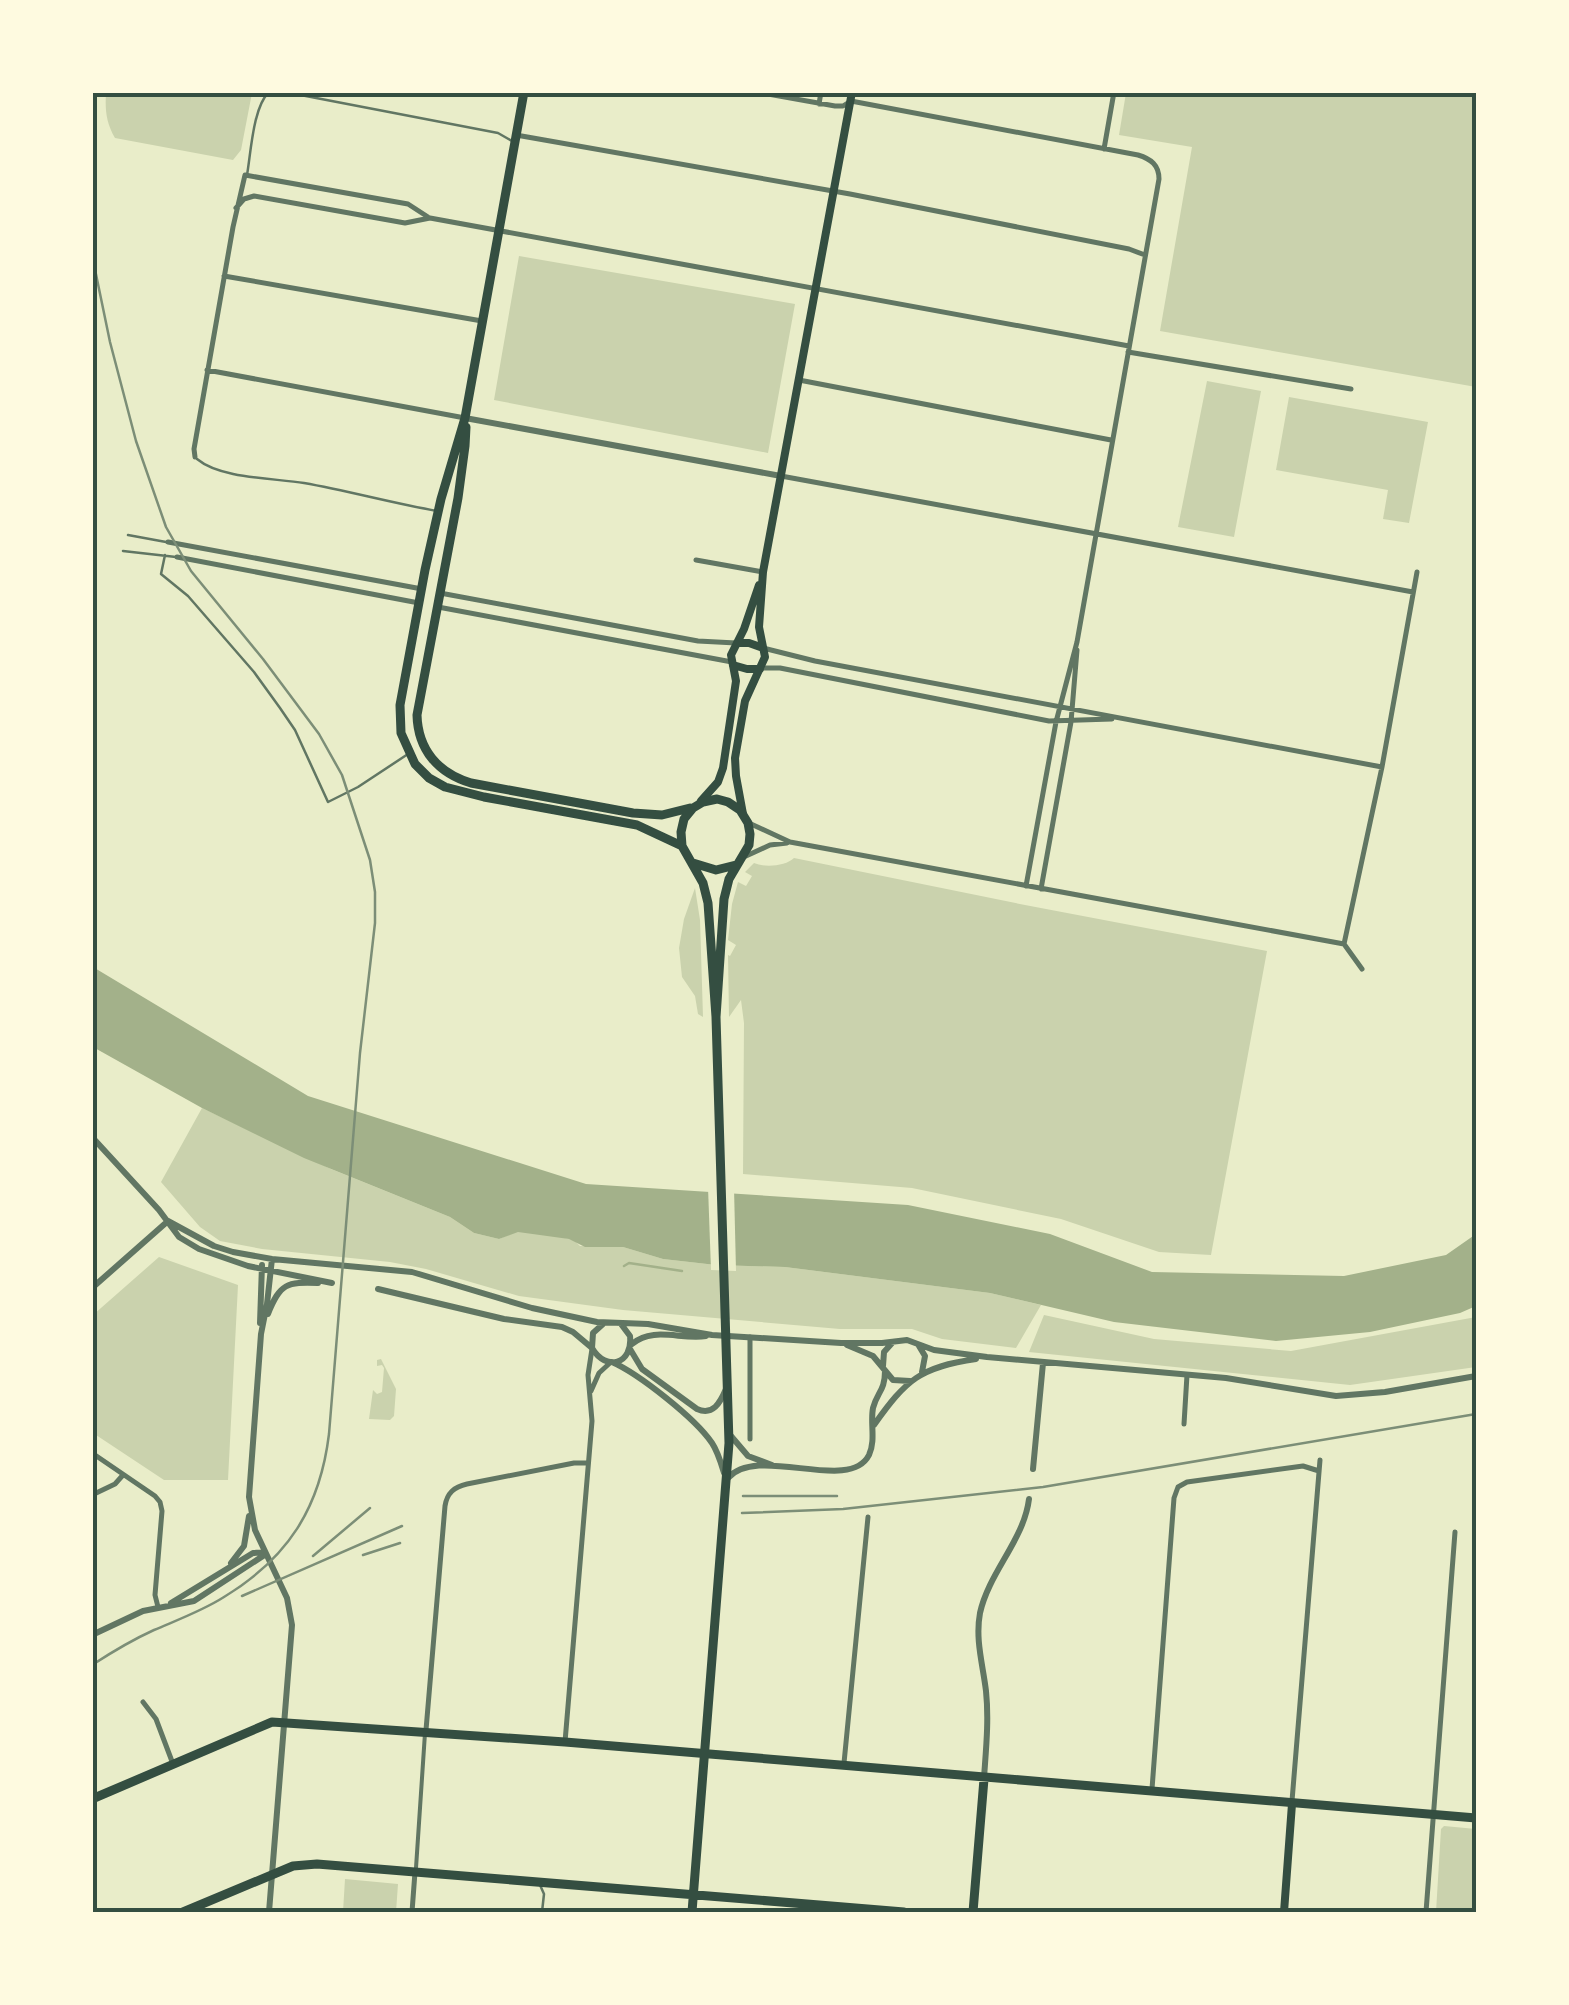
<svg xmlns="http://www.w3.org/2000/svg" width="1569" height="2005" viewBox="0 0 1569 2005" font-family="'Playfair Display',serif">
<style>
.green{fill:#cad2ad}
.water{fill:#a3b18a}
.pier{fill:#e9edc9}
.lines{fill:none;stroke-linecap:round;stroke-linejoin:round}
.stream{stroke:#a3b18a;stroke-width:2.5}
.service{stroke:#617663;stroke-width:2.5}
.pedestrian{stroke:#617663;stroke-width:4}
.minor{stroke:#617663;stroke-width:5}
.tertiary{stroke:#617663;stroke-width:6}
.secondary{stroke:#344e41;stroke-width:8}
.primary{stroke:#344e41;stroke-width:9}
.rail{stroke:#7c8e77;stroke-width:2.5}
.neatline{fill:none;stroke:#344e41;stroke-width:4}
</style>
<rect width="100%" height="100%" fill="#e9edc9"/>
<path class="green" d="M 106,93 L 252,93 L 241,150 L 233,160 L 115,138 C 106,122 105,110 106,93 Z
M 1126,93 L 1476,93 L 1476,387 L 1160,331 L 1192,147 L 1119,135 Z
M 519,256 L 795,304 L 768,453 L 494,400 Z
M 1207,381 L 1261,391 L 1234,537 L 1178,527 Z
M 1289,397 L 1428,422 L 1409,523 L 1383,519 L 1388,490 L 1276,470 Z
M 794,858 L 1025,905 L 1267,951 L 1211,1255 L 1159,1252 L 1061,1219 L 912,1188 L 743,1174 L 744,1023 L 741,1000 L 729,1017 L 728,955 L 730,956 L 736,945 L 728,940 L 732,904 L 738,882 L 746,886 L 752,876 L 745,872 L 754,863 C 765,868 786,866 794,858 Z
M 695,888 L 700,920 L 703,1017 L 698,1014 L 695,996 L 682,977 L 679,948 L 684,919 Z
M 202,1108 L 331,1169 L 450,1217 L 474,1233 L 499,1239 L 518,1231 L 556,1236 L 574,1240 L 580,1246 L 623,1247 L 663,1259 L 716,1265 L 785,1267 L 990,1293 L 1041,1305 L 1016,1348 L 942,1339 L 912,1329 L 840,1329 L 623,1310 L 519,1296 L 426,1269 L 390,1262 L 262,1249 L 220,1241 L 200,1227 L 161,1182 Z
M 159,1257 L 238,1285 L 228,1480 L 164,1480 L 93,1433 L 93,1315 Z
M 1044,1315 L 1154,1339 L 1291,1351 L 1476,1317 L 1476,1367 L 1350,1385 L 1029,1352 Z
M 381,1359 L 396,1389 L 394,1416 L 390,1420 L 369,1419 L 373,1390 L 377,1394 L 382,1392 L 384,1368 L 382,1365 L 377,1366 L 377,1360 Z
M 1444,1826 L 1476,1829 L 1476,1912 L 1436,1912 L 1441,1829 Z
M 345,1879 L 398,1884 L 396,1912 L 343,1912 Z"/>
<path class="water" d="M 93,967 L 308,1096 L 586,1184 L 908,1205 L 1050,1234 L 1152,1272 L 1344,1276 L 1446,1255 L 1476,1234 L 1476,1306 L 1460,1313 L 1370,1332 L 1276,1341 L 1114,1322 L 990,1293 L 785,1267 L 716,1265 L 663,1259 L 623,1247 L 585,1247 L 569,1239 L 518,1232 L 499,1239 L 474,1233 L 450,1217 L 304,1158 L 202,1108 L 93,1047 Z"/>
<path class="pier" d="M 708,1187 L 734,1188 L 736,1271 L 711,1270 Z"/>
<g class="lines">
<path class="stream" d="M 624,1266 L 629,1263 L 682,1271"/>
<path class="service" d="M 285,92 L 498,133 L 512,141
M 247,175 C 251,152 253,107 269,92
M 197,459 C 221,479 274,478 304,483 C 349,491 392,503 437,511
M 128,535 L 166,542
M 123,551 L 176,557
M 165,555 L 161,574 L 188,596 L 254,672 L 280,708 L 295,730 L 328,802 L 358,787 L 408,754
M 540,1885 L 544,1894 L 542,1912"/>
<path class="pedestrian" d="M 416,1868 L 425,1733"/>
<path class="minor" d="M 756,92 L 835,106 L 843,106 L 851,101 L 1138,155 C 1151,159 1159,165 1159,179 L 1077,642 L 1056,722 L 1026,886
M 819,104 L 821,92
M 516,135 L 850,194 L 1129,249 L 1145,255
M 1104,149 L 1114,92
M 236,208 L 244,199 L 254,196 L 405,223 L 430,218 L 1129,346
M 224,276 L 482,321
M 1128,352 L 1351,389
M 207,370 L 465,418
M 799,380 L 1111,440
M 195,457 L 194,449 L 233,227 L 245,175 L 408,204 L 428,217
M 781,476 L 1413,592
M 168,542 L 422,589
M 177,557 L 419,603
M 696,560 L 763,572
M 440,593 L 698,641 L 736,643
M 438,607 L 732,662
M 763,648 L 815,661 L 1382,767
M 760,668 L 780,668 L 1049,721 L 1112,719
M 751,824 L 790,842 L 1344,944
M 746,856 L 770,845 L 787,843
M 1041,889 L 1071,722 L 1077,650
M 1344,944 L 1382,767 L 1417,572
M 1344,944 L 1362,969
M 750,1337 L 750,1439
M 591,1391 L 599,1373 L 611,1362
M 1184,1424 L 1187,1375
M 92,1453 L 155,1496 L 160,1502 L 162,1511 L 155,1595 L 158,1607
M 92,1495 L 115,1484 L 123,1475
M 143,1702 L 156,1719 L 173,1764
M 426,1730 L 445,1506 C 447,1493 454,1487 467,1484 L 574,1463 L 587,1463
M 565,1742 L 592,1421 L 588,1375 L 592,1349
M 844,1763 L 868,1517
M 1152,1789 L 1174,1498 L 1178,1487 L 1187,1482 L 1303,1466 L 1319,1471
M 1292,1801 L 1320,1460
M 412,1912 L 415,1872
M 1426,1912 L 1455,1532"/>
<path class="tertiary" d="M 465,418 L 781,476
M 92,1137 L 159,1210 L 179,1237 L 199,1249 L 248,1266 L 332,1283
M 168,1221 L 214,1246 L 233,1252 L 272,1259 L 412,1272 L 532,1308 L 597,1322 L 648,1324 L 712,1335 L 841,1343 L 882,1343 L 907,1340 L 934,1350 L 987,1357 L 1226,1378 L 1336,1396 L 1385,1392 L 1476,1376
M 92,1288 L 168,1221
M 378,1289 L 504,1319 L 562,1327 L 573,1332 L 592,1348
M 268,1314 C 280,1283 287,1282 318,1283
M 260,1323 L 262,1265
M 603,1324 L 593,1333 L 592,1348 C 606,1372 633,1364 630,1336 L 621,1324
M 632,1344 C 653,1326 681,1340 706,1336
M 847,1345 L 873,1356 L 893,1380 L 910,1381
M 919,1346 L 925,1356 L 922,1372
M 630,1349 L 642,1369 L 697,1409 C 713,1416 720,1403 726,1389
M 612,1362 C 639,1374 695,1418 712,1443 C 718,1452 721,1463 724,1473
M 883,1366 L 884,1352 L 893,1342
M 874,1425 C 906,1380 920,1367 976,1359
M 731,1436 L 748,1456 L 772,1465
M 1033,1469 L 1043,1363
M 728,1478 C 758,1444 849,1494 869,1455 C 876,1440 870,1423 873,1408 C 877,1392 885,1391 885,1371
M 231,1563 L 244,1546 L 249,1516
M 171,1603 L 253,1553 L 264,1552
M 92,1635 L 143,1611 L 194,1601 L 266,1554
M 984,1778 C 986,1749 989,1720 986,1691 C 983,1665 975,1640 980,1613 C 989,1572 1024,1540 1029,1499
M 269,1912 L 292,1625 L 287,1598 L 255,1530 L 249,1497 L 261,1334 L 267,1304 L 272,1259"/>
<path class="secondary" d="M 737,643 L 749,643 L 763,648
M 733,665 L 747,669 L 760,669
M 701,801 L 718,782 L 723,768 L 736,681 L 731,655 L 744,629 L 759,585
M 743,814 L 736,776 L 735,758 L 745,701 L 765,657 L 759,627 L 763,572 L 852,92
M 1284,1912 L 1292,1804"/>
<path class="primary" d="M 524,92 L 465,418 L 441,499 L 425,570 L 400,705 L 401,733 L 415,764 L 429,778 L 445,787 L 484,797 L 637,825 L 682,846
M 466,427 L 465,446 L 458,498 L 417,715 C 418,750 438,773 471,783 L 633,813 L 662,815 L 690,808
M 693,863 L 716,870 L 736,865
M 92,1799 L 272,1722 L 565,1742 L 1476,1818
M 183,1912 L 293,1866 L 317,1864 L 904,1912
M 692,1912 L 729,1443 L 716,1017 L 708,903 L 703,883 L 682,846 L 681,832 L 684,819 L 693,808 L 703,802 L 717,799 L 728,802 L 740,810 L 748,823 L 750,834 L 749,845 L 729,879 L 724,899 L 716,1017
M 973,1912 L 984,1779"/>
<path class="rail" d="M 92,255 L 110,342 L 136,441 L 166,527 L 191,571 L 263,659 L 319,734 L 342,775 L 370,860 L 375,892 L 375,923 L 360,1053 L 329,1434 C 320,1508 288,1558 224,1597 C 202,1611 177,1620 154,1630 C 132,1640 112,1652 92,1665
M 743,1496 L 837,1496
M 742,1513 L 843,1509 L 1043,1487 L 1476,1414
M 363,1555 L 400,1543
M 313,1556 L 370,1508
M 242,1596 L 402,1526"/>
</g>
<rect width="1569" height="2005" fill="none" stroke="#fefae0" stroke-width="190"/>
<rect x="95" y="95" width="1379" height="1815" class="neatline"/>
</svg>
